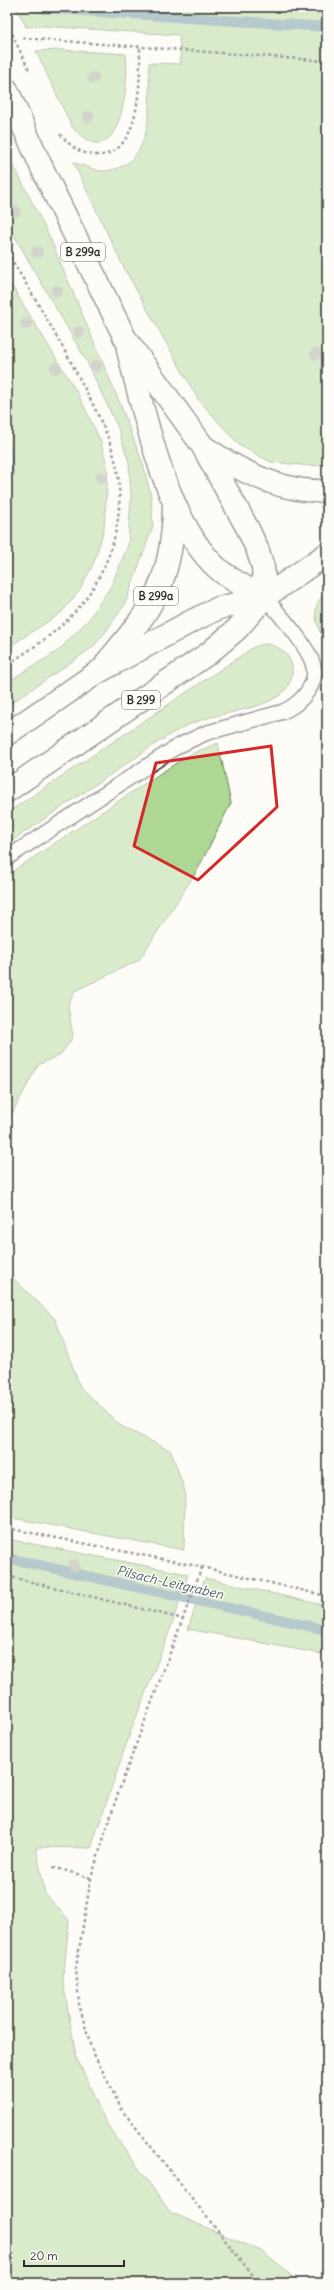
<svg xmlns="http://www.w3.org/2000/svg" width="334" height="2290" viewBox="0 0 334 2290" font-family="Delius,sans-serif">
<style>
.green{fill:#aed794;stroke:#6c8160}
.water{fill:#84cee4;stroke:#608d9a}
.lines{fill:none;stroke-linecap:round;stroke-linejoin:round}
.stream{stroke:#608d9a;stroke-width:10}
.lane-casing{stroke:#2b2b2b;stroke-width:17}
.primary-casing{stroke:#2b2b2b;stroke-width:25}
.path{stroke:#2b2b2b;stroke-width:2.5;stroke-dasharray:3 3;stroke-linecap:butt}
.lane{stroke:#fdfcf7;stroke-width:14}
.primary{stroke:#fdfcf7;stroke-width:22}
.tree{fill:#9fa698}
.marked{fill:none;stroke:#d62828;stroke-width:3;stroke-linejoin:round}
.labels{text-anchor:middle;stroke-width:3;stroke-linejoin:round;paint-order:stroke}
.shield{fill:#fdfcf7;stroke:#6a6a68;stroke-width:1}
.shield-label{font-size:11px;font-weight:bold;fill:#2b2b2b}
.water-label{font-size:13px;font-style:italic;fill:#465c62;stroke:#fdfcf7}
</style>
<rect width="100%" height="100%" fill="#fdfcf7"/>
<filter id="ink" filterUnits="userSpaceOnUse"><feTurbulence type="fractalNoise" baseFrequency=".025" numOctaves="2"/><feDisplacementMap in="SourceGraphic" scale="8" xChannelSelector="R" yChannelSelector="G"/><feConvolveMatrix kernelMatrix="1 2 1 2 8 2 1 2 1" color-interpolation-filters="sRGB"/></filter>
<g filter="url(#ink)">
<path class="green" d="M 16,7 L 327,7 L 327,464 L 311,466 L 271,462 L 240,446 L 198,399 L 125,270 L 73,162 C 83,165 97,172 106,171 C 157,165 149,99 149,63 L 181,64 L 179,35 L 42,26 L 26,27 Z
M 61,50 L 126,54 C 130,85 119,181 72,127 L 36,51 Z
M 7,152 L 50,238 L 121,406 L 143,464 L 151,496 L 153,526 L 125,604 L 107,630 L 93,647 L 7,706 L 7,682 L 58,651 L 89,619 L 111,586 L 128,545 L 131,496 L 129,463 L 118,428 L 87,362 L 7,223 Z
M 7,278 L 78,394 L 101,442 L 108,470 L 104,529 L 94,562 L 80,590 L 61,613 L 7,648 L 7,478 L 14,475 L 7,427 Z
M 327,592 L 327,647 C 318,629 307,606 327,592 Z
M 264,644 C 289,645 302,671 284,691 C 268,709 224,712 201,720 C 173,729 148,750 123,766 C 84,792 46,818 7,844 L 7,813 L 254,647 Z
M 218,743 L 231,803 L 198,869 L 139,960 L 75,991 L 68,1005 L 73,1037 L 61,1054 L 38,1065 L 7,1123 L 7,875 L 153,778 L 189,755 Z
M 7,1272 L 55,1319 L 80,1387 L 121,1426 L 171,1451 L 185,1491 L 184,1550 L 7,1517 Z
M 7,1539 L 188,1574 L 171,1627 L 130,1733 L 91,1848 L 36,1847 L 45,1894 L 69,1920 L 63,1982 L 76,2056 L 106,2123 L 170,2212 L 261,2251 L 300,2283 L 7,2283 Z
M 205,1578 L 327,1606 L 327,1655 L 188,1629 Z"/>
<path class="water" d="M 7,427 L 14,475 L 7,478 Z"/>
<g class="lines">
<path class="stream" d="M 40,8 L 327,27
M 7,1558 L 327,1630"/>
<defs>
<path id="lane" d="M 7,858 L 178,746 L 206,733 L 282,712 C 301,704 322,682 311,659 C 301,637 280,616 265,597"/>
<path id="primary" d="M 7,90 L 41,166 L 125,338 L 202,445 L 248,529 L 258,551 L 263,567 L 265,597
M 128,350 C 144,414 167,521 216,567 C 230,580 248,589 265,597
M 204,447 C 239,471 283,493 327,491
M 107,662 C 153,608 173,580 174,506
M 7,734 L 98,672 L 190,622 L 219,608 L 265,597
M 7,791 L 209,653 L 237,629 L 265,597 L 327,554"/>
</defs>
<use href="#lane" class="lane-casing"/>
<use href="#primary" class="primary-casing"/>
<path class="path" d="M 7,23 L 29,70
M 23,38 L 327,61
M 60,134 C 70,146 80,154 96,155 C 142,158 140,77 140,47
M 7,252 C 34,297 61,342 85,389 C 100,418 117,451 119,485 C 123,536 101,589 63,624 C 46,640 26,652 7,665
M 7,1528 L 202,1567 L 327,1596
M 202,1567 L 118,1793 L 91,1878 L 76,1968 L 79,2004 L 91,2048 L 122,2110 L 259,2283
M 7,1576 L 183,1619
M 53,1867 L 91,1878"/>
<use href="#lane" class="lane"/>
<use href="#primary" class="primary"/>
</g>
<g class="tree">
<circle cx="93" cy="78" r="6"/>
<circle cx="88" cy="117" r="6"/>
<circle cx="15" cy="211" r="6"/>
<circle cx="37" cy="252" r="6"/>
<circle cx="57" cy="291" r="6"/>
<circle cx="26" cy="324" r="6"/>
<circle cx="79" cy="332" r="6"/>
<circle cx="316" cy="354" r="6"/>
<circle cx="96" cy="366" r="6"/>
<circle cx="56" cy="368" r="6"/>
<circle cx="101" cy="477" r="6"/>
<circle cx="74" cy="1565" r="6"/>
</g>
</g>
<path d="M0 0H334V2290H0ZM 271,746 L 277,807 L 198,880 L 134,846 L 156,763 Z" fill="#fdfcf7" fill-opacity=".55" fill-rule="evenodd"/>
<path class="marked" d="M 271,746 L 277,807 L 198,880 L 134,846 L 156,763 Z"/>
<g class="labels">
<g class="shield">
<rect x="61" y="243" width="44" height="18" rx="3"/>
<rect x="134" y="587" width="44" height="18" rx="3"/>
<rect x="122" y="691" width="38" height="18" rx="3"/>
</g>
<g class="shield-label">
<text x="83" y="256">B 299a</text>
<text x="156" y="600">B 299a</text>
<text x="141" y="704">B 299</text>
</g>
<g class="water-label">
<text transform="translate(170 1582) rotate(13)" y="5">Pilsach-Leitgraben</text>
</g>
</g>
<rect width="334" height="2290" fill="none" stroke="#fdfcf7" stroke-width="24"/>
<rect x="12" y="12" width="310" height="2266" fill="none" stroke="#2b2b2b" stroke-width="1.5" filter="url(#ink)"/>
<path d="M24 2260v6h100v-6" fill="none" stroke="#2b2b2b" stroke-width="2"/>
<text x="30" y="2260" font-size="12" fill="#2b2b2b" stroke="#fdfcf7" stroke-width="3" paint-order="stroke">20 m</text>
</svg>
